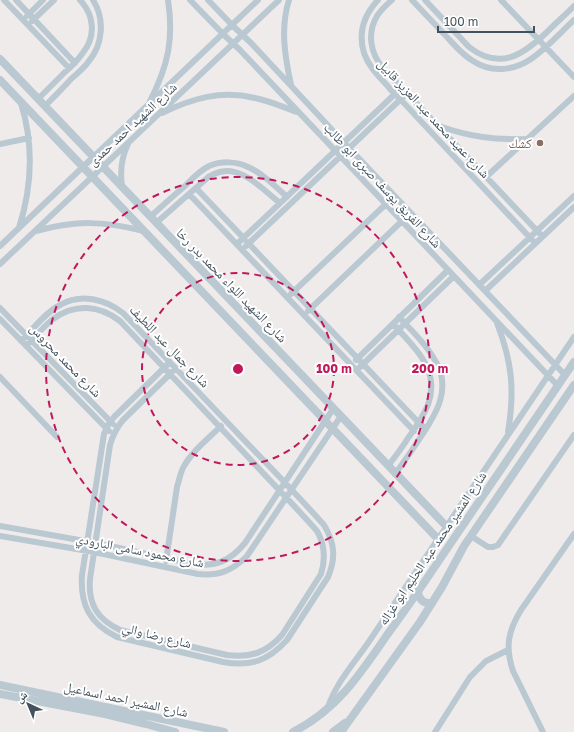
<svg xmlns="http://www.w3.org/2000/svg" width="574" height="732" viewBox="0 0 574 732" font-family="'Golos Text','Noto Naskh Arabic',sans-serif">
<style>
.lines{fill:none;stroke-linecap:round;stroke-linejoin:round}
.minor{stroke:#bac8d1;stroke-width:6}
.tertiary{stroke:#bac8d1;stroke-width:8}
.ring{fill:none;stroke:#c2185b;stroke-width:2;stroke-dasharray:7 5}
.education-dot{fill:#8d6e63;stroke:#fff;stroke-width:1.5}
.labels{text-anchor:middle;stroke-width:4;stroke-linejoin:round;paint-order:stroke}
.street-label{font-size:13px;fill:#42515b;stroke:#fff}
.education-label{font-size:13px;fill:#785e54;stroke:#fff;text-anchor:end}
.centre{fill:#c2185b;stroke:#fff;stroke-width:2}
.ring-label{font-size:12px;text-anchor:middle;font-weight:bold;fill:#c2185b;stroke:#fff;stroke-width:4;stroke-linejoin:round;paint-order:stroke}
</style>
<rect width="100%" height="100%" fill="#efebeb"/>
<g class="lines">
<path class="minor" d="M 4,0 L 69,68
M 16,0 L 75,63
M 190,0 L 223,34 L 240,50 L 558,386
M 208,0 L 232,25 L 251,43 L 349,148 L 565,375
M 289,0 C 280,28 285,57 291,85
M 378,0 C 364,15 358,33 364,53 C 369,68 381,78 391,90 C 399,98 408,107 416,116 C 456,159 496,201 535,243
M 392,0 C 386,5 381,10 377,16 C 367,33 370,53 383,68 C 389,75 395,81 402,88 L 542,236
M 412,0 C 422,11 433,22 444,34 C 453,43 461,54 473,61 C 491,73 513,71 531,59 C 547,48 560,33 574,20
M 425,0 L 469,47 C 500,71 523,55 547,32 C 556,23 565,15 574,6
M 501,0 L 574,77
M 27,16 L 43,0
M 32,21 L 54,0
M 38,99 C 47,90 56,81 65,72 C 71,67 77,61 82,54 C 96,37 95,16 80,0
M 150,101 C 168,66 174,39 168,0
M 45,106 C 54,97 63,88 71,79 C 77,74 84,68 89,61 C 103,44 105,19 93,0
M 162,113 C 193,98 221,90 255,98 C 270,101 283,107 297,112
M 439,126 C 470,137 495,140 527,139
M 0,144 L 29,138
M 486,177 L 574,96
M 122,187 C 120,172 121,158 128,144
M 196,188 L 419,423 L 426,429
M 189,194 L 414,431
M 150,217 C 162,206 173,196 185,186 C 192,179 199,171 209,166 C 221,161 236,161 248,167 C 262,173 275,186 287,197
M 156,223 L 206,179 C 208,177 211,175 214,174 C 239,162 262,189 280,203
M 19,228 C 32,187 34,145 21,103
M 36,231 C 77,220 103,221 144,231
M 237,244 L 397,92
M 0,246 L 258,0
M 246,246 L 403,97
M 0,264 L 279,0
M 479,285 L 574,196
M 485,291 L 574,207
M 291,294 L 386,204
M 0,308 L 113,424
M 308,311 L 402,221
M 0,319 L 109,431
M 497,323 C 512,362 515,390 508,432
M 21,341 C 33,329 45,313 60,305 C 81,293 105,299 123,313 C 164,356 206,400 247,443 C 273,470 299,497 324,525 C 335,543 336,558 328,577 L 287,640 C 268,661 250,667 223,662 L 117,637 C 90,624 80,605 82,575 L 104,434 L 108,425 L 114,417 L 170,362
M 26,346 C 35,337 43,327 53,319 C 75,303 99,305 120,321 C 163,367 206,412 249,458 C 271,482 295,506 317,531 C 325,545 326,558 321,574 L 282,635 C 266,653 250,658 227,655 L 120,630 C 97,619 88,604 90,579 L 110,445 C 113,435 117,427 123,420 L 170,374 L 176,368
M 356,360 L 448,270
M 360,367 L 454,276
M 0,377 L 57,437
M 388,466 C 395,457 402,448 408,438 C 424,416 440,393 426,365 C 420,351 403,335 393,324
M 395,474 C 403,463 411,452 418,441 C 436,415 454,387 433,357 C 424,342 411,330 399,317
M 0,526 L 96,543 L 193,564 C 216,567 230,561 245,543 L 333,409
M 0,536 L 94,552 L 198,574 C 219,576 232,571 247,556 L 341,416
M 471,536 L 488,547 L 493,547 L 498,545 L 574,435
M 166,561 L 177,487 C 179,481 180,474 183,468 C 191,452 209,438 221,426
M 328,707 C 336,683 354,663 368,643 L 574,337
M 435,732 L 470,677 L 486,661 L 508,650
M 543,732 L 513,671 C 505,647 508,631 521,610 L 574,534"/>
<path class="tertiary" d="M 0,59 L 447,527
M 0,80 L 438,539
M 418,592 C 419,600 424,604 432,603
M 0,685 L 224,732
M 0,694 L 105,714 L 146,724 L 175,732
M 293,732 C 337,710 360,674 387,635 C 407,608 426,580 444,553 C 488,489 531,425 574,362
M 333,732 L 345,723
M 341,732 L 420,622 L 442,587 L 464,546 L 574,385"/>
</g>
<g class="ring">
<circle cx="238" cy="369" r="96"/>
<circle cx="238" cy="369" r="192"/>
</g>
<circle class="education-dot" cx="540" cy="143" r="4"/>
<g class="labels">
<g class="street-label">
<text transform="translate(434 118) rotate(47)" y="5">شارع عميد محمد عبد العزيز قابيل</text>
<text transform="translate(132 124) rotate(-43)" y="5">شارع الشهيد احمد حمدى</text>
<text transform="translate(383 185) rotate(47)" y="5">شارع الفريق يوسف صبرى ابو طالب</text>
<text transform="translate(232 285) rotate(46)" y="5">شارع الشهيد اللواء محمد بدر رخا</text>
<text transform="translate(170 346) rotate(46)" y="5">شارع جمال عبد اللطيف</text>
<text transform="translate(66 360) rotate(46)" y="5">شارع محمد محروس</text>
<text transform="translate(432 548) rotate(-56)" y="5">شارع المشير محمد عبد الحليم ابو غزاله</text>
<text transform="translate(140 550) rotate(11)" y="5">شارع محمود سامى البارودي</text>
<text transform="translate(157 635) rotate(14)" y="5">شارع رضا والي</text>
<text transform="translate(126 699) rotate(12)" y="5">شارع المشير احمد اسماعيل</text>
</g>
<g class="education-label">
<text x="532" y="148">كشك</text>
</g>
</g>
<circle cx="238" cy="369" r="6" class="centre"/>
<g class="ring-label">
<text x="334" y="373">100 m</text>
<text x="430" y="373">200 m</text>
</g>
<g transform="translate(28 704) rotate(316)" stroke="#ffffff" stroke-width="3" paint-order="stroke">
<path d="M0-3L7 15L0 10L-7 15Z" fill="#42515b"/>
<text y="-6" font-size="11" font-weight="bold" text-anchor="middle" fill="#42515b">ش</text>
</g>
<path d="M438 26v6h96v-6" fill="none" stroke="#42515b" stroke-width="2"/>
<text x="444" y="26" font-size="12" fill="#42515b" stroke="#ffffff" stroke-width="3" paint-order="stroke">100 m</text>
</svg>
